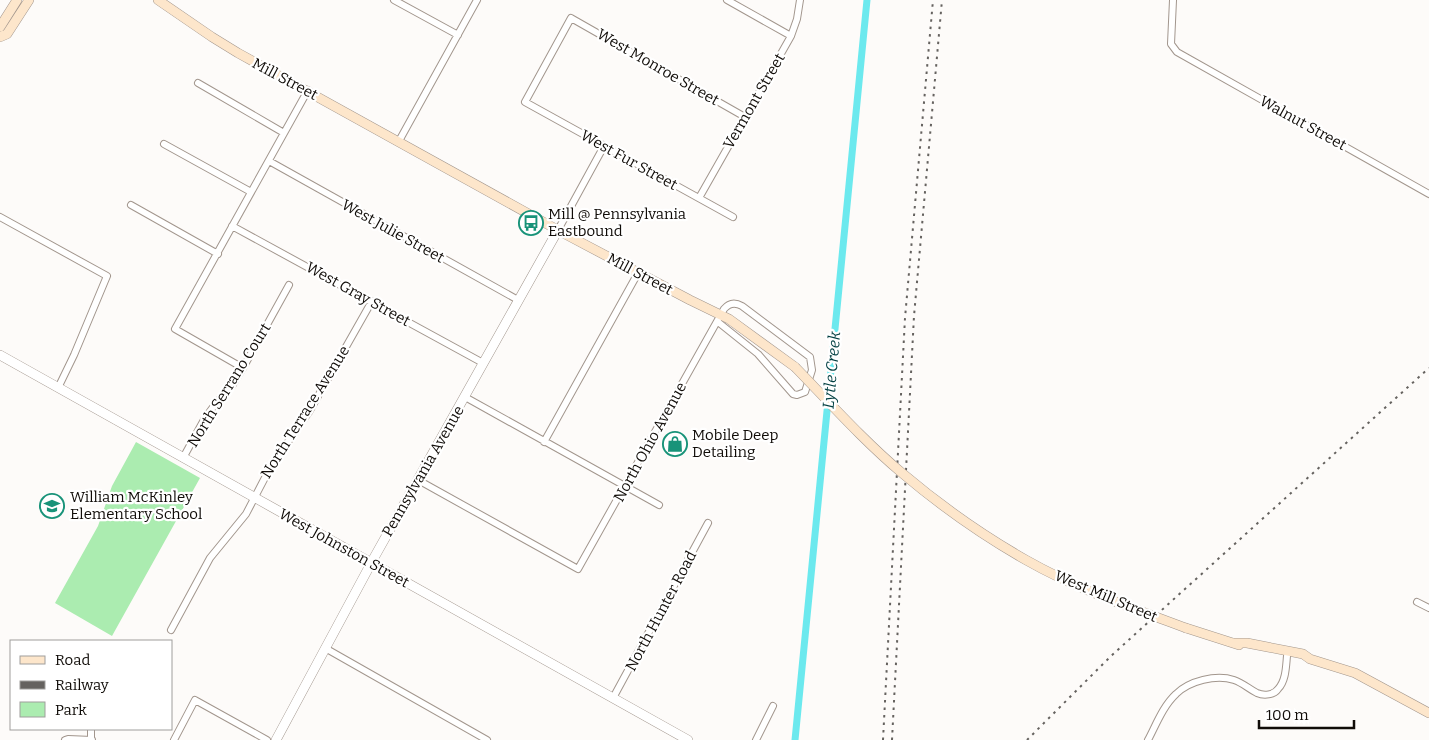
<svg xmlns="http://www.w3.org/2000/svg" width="1429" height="740" viewBox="0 0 1429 740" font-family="Bitter,serif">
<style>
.green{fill:#abecb0}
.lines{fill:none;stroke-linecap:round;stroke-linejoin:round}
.canal{stroke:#6ce9ee;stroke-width:7}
.minor-casing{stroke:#a2968d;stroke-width:8}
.tertiary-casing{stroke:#a2968d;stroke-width:10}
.secondary-casing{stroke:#a2968d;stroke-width:10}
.minor{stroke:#fff;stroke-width:6}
.tertiary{stroke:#fff;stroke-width:9}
.secondary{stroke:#fde6cb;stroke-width:9}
.rail{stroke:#65625f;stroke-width:2;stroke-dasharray:2.5 5;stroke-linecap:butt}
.secondary-bridge-casing{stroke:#a2968d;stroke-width:10;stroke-linecap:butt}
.secondary-bridge{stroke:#fde6cb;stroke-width:9}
.labels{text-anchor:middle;stroke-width:4.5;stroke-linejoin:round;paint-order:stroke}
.street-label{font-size:15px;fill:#100c08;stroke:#fff}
.poi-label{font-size:15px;fill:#100c08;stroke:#fff;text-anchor:start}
.water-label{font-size:16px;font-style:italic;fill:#013f41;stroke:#fff}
</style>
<rect width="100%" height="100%" fill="#fdfbf9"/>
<path class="green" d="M 136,442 L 200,478 L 112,636 L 55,603 L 98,526 L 112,486 Z"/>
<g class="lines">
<path class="canal" d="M 795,740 L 867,0"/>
<defs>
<path id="minor" d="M 394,0 L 458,35
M 727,0 L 791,36
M 1173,0 L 1171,44 L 1177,52 L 1429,194
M 198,83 L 284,133
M 399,141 L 477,0
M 164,144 L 251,192
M 269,161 L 518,300
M 699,198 L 791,36 L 797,19 L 800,0
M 131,205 L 218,254
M 0,217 L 107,276 L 74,355 L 58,388
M 733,217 L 525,102 L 571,18 L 745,117
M 232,226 L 483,363
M 558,230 L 604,146
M 243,368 L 175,329 L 308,90
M 465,397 L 659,505
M 544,442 L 638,273
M 183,458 L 205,418 L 216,403 L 232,386 L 243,368 L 289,285
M 418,480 L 578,569 L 724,309 C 729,303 735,302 742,306 L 810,357 L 812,370 L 805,392 L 797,395 L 793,394 L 758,354 L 718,322
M 1417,602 L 1429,608
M 171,630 L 210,558 L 246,514 L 271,466 L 309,412 L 372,301
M 325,648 L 487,740
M 613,698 L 708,523
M 65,740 L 68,739 L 92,740
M 91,740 L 91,729
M 174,740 L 195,700 L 267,740
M 756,740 L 773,706
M 1148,740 C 1156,725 1163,706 1176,694 C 1189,681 1216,674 1234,680 C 1243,683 1249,689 1257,693 C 1264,696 1274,695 1278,689 C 1286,681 1286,666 1287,656"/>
<path id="tertiary" d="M 0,355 L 688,740
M 276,740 L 375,556 L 558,230"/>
<path id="secondary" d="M 158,0 L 212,37 L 238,53 L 565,234 L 690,300 L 729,319 L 795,367
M 0,27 L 17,0
M 0,37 L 7,34 L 29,0
M 1186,628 L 1239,645
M 1234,643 L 1247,643 L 1303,654 L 1310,659 L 1355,673 L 1429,713"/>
</defs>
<use href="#minor" class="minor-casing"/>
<use href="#tertiary" class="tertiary-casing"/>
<use href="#secondary" class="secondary-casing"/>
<use href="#minor" class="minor"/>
<use href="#tertiary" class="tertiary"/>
<use href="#secondary" class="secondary"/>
<path class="rail" d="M 883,740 L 905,318 L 933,0
M 892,740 L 914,316 L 942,0
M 1027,740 L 1111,656 L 1429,368"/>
<defs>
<path id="secondary-bridge" d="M 795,367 C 830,403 864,441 902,473 C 941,506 982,535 1026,560 C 1077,589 1132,608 1186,628"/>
</defs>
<use href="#secondary-bridge" class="secondary-bridge-casing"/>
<use href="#secondary-bridge" class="secondary-bridge"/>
</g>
<defs>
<symbol id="bus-ring" viewBox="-11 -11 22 22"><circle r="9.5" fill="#fff" stroke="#189379" stroke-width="1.5"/><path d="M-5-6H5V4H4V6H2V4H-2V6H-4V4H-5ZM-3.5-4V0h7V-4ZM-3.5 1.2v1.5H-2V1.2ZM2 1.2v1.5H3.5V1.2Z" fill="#189379"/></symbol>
<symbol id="shop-ring" viewBox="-11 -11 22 22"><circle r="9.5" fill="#fff" stroke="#189379" stroke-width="1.5"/><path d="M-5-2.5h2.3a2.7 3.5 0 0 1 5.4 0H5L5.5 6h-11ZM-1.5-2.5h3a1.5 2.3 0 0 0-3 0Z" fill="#189379"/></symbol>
<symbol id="school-ring" viewBox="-11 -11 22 22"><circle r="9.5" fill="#fff" stroke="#189379" stroke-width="1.5"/><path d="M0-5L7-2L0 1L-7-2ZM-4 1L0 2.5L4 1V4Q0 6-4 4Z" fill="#189379"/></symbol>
</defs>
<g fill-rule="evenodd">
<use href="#bus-ring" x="517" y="209" width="28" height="28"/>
<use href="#shop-ring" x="661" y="430" width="28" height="28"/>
<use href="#school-ring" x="38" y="492" width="28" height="28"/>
</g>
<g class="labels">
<g class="street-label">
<text transform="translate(658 67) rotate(30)" y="5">West Monroe Street</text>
<text transform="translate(285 79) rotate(28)" y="5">Mill Street</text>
<text transform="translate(754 101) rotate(-60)" y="5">Vermont Street</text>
<text transform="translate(1303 123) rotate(29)" y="5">Walnut Street</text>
<text transform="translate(629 160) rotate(29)" y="5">West Fur Street</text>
<text transform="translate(393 231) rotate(29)" y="5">West Julie Street</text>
<text transform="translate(640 274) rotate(28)" y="5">Mill Street</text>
<text transform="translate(358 294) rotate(29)" y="5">West Gray Street</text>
<text transform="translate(229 385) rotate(-58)" y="5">North Serrano Court</text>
<text transform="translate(305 412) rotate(-58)" y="5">North Terrace Avenue</text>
<text transform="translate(650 442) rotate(-61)" y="5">North Ohio Avenue</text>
<text transform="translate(423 471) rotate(-60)" y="5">Pennsylvania Avenue</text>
<text transform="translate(344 548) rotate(29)" y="5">West Johnston Street</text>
<text transform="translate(1106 596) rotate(23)" y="5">West Mill Street</text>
<text transform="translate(661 611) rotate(-62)" y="5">North Hunter Road</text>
</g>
<g class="poi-label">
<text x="548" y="219">Mill @ Pennsylvania<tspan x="548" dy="17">Eastbound</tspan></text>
<text x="692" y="440">Mobile Deep<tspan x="692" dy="17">Detailing</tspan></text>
<text x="70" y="502">William McKinley<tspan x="70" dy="17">Elementary School</tspan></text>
</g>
<g class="water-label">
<text transform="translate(831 370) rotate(-85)" y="6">Lytle Creek</text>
</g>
</g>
<rect x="10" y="640" width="162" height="90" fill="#ffffff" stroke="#9f9e9c"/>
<rect x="20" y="656" width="25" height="8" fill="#fde6cb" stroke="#9f9e9c"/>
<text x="55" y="665" font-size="15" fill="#100c08">Road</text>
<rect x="20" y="681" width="25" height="8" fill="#65625f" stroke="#9f9e9c"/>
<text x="55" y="690" font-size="15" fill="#100c08">Railway</text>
<rect x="20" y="702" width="25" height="15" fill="#abecb0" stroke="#9f9e9c"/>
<text x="55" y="715" font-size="15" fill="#100c08">Park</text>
<path d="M1259 720v8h95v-8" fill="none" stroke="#100c08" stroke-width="2.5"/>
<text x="1266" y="720" font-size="15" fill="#100c08" stroke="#ffffff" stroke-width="4" paint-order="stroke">100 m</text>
</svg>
